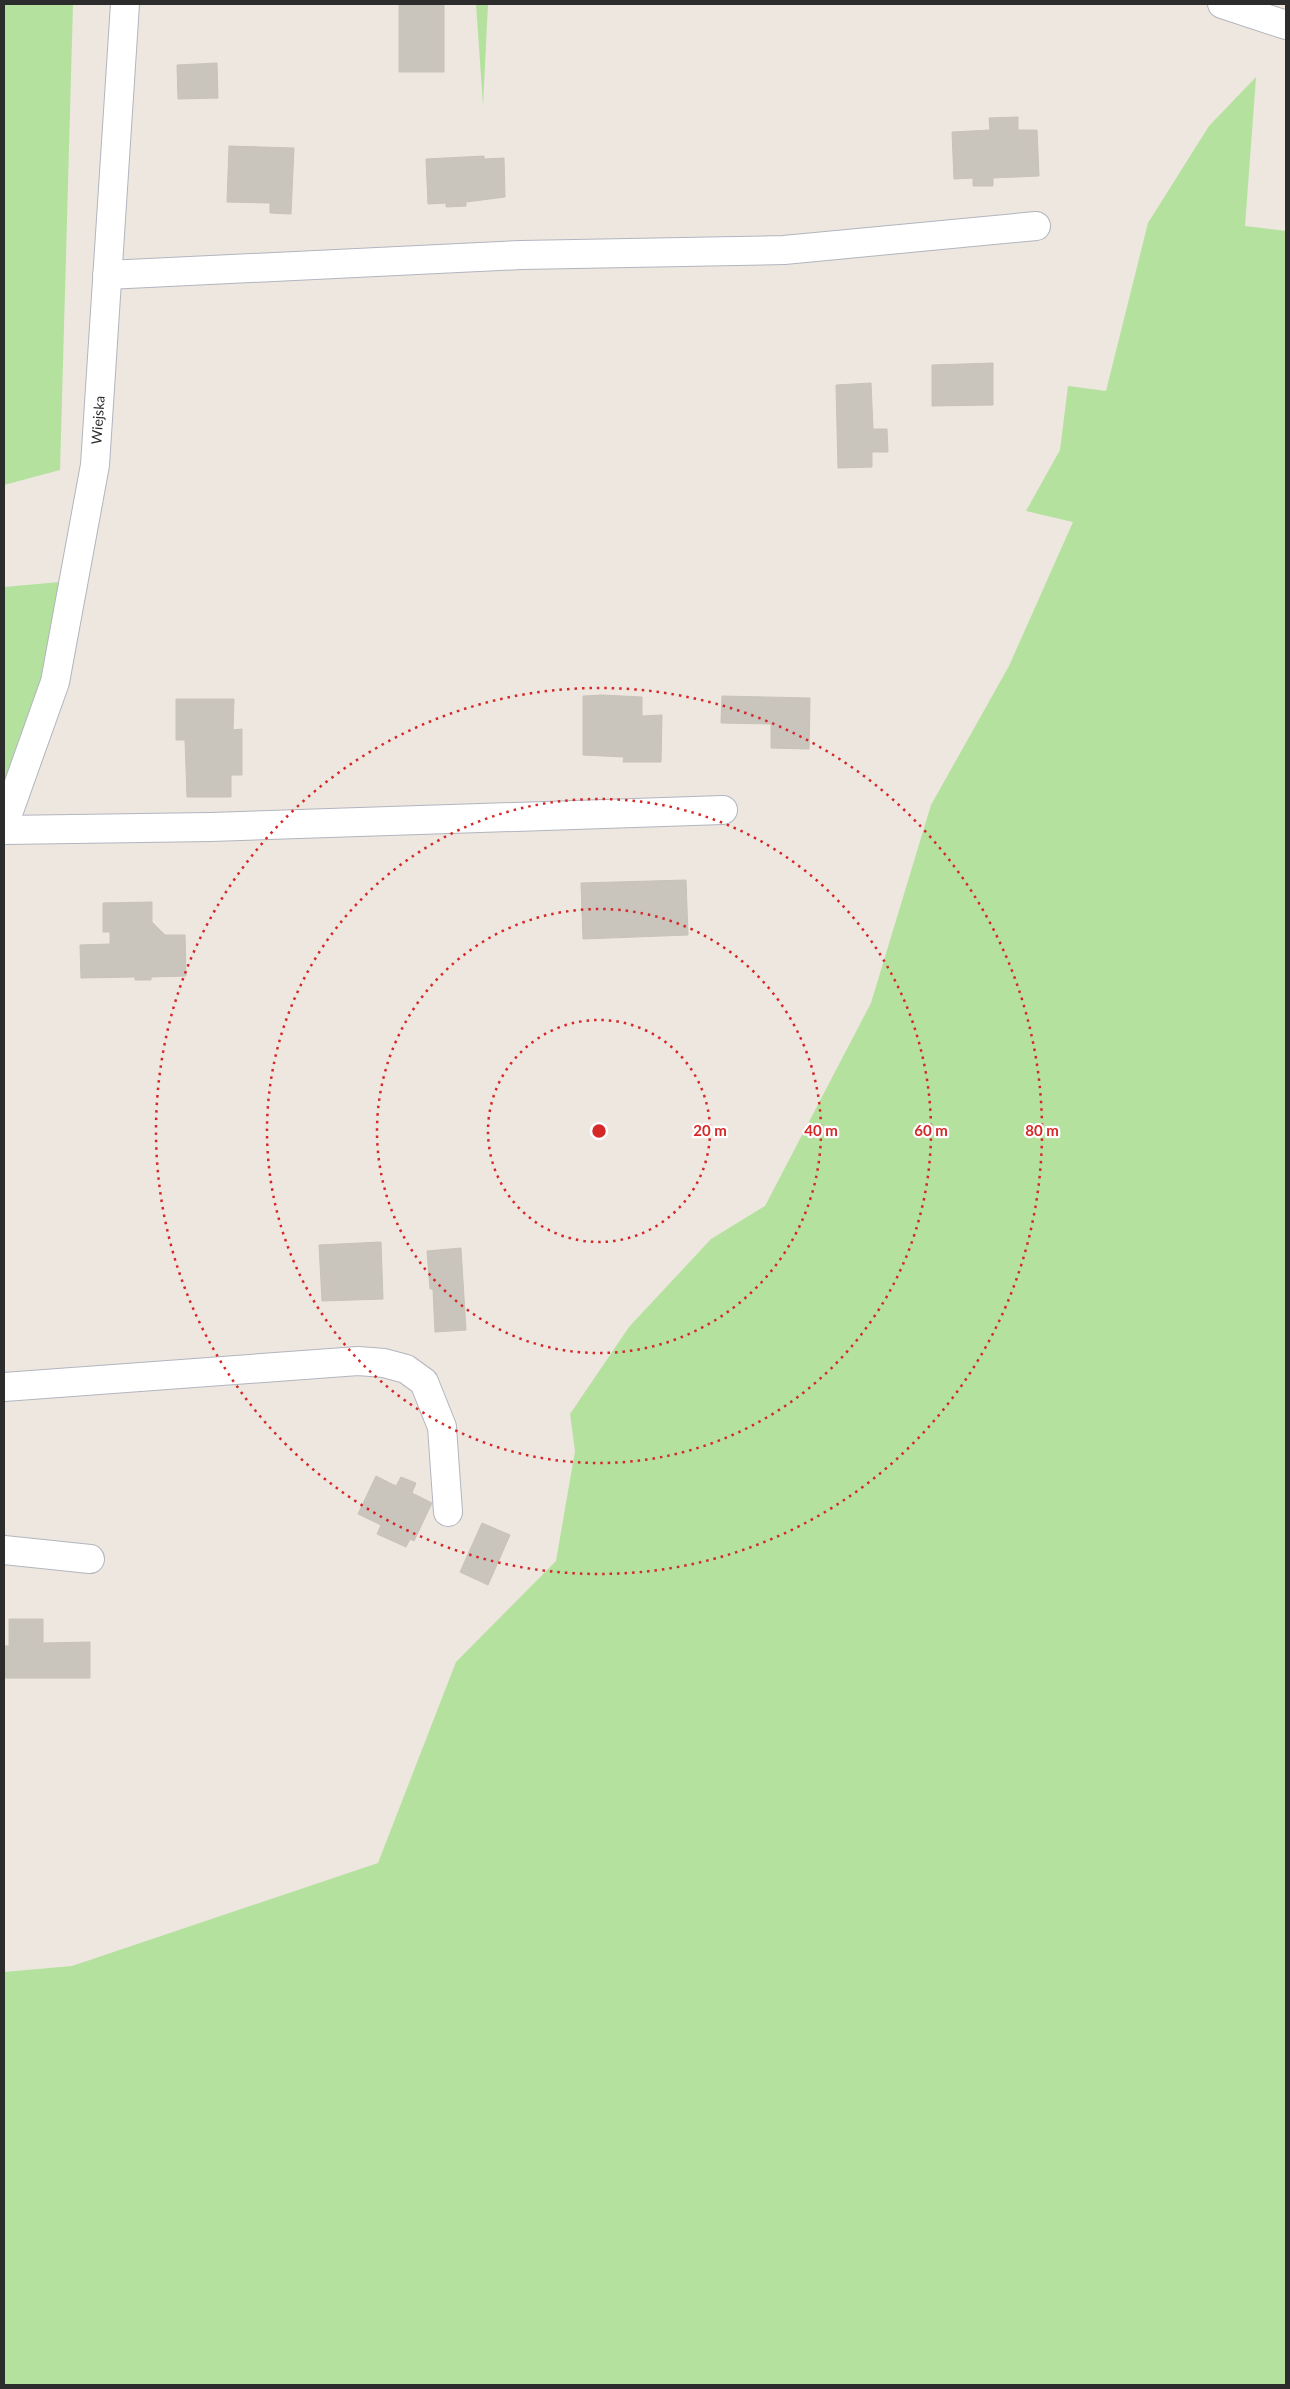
<svg xmlns="http://www.w3.org/2000/svg" width="1290" height="2389" viewBox="0 0 1290 2389" font-family="Lato,sans-serif">
<style>
.green{fill:#b4e19d}
.building{fill:#c9c5bd;stroke:#c8c3b8}
.lines{fill:none;stroke-linecap:round;stroke-linejoin:round}
.minor-casing{stroke:#b2b5bf;stroke-width:30}
.minor{stroke:#fff;stroke-width:28}
.ring{fill:none;stroke:#d62828;stroke-width:2.5;stroke-dasharray:2.5 5}
.labels{text-anchor:middle;stroke-width:4.5;stroke-linejoin:round;paint-order:stroke}
.street-label{font-size:14px;fill:#2c2c2c;stroke:#fff}
.centre{fill:#d62828;stroke:#fff;stroke-width:2.5}
.ring-label{font-size:15px;text-anchor:middle;font-weight:bold;fill:#d62828;stroke:#fff;stroke-width:4.5;stroke-linejoin:round;paint-order:stroke}
</style>
<rect width="100%" height="100%" fill="#ede7df"/>
<path class="green" d="M 4,4 L 73,4 L 60,470 L 4,485 Z
M 476,4 L 488,4 L 483,105 Z
M 1256,77 L 1245,226 L 1286,231 L 1286,2385 L 4,2385 L 4,1972 L 72,1966 L 378,1863 L 456,1662 L 556,1561 L 575,1451 L 570,1414 L 629,1327 L 711,1239 L 765,1206 L 871,1003 L 931,805 L 1009,666 L 1073,522 L 1026,511 L 1060,450 L 1068,386 L 1106,391 L 1148,223 L 1209,126 Z
M 60,582 L 52,669 L 4,800 L 4,587 Z"/>
<path class="building" d="M 399,4 L 444,4 L 444,72 L 399,72 Z
M 217,63 L 218,98 L 178,99 L 177,65 Z
M 1018,117 L 1018,130 L 1037,130 L 1039,176 L 993,178 L 993,186 L 973,186 L 973,178 L 954,179 L 952,132 L 990,130 L 989,118 Z
M 229,146 L 294,148 L 291,214 L 270,213 L 270,203 L 227,202 Z
M 484,156 L 484,159 L 504,158 L 505,197 L 466,202 L 466,206 L 446,207 L 446,203 L 428,204 L 426,159 Z
M 993,363 L 993,405 L 932,406 L 932,365 Z
M 871,383 L 873,429 L 887,429 L 888,452 L 872,452 L 872,467 L 838,468 L 836,385 Z
M 602,695 L 642,697 L 642,716 L 662,715 L 661,762 L 623,762 L 624,757 L 583,755 L 583,696 Z
M 722,696 L 810,698 L 809,749 L 771,748 L 771,724 L 721,723 Z
M 176,699 L 234,699 L 233,730 L 242,729 L 242,775 L 231,775 L 231,797 L 187,797 L 185,740 L 176,740 Z
M 686,880 L 688,935 L 583,939 L 581,883 Z
M 152,902 L 152,922 L 165,935 L 185,935 L 186,976 L 151,977 L 151,980 L 135,980 L 135,977 L 81,978 L 80,945 L 110,944 L 110,932 L 103,932 L 103,903 Z
M 381,1242 L 383,1299 L 322,1301 L 319,1245 Z
M 461,1248 L 466,1330 L 435,1332 L 433,1289 L 430,1289 L 427,1251 Z
M 376,1476 L 396,1486 L 401,1477 L 416,1483 L 412,1493 L 432,1503 L 414,1541 L 410,1539 L 406,1547 L 377,1534 L 381,1525 L 358,1514 Z
M 482,1523 L 510,1535 L 488,1585 L 460,1572 Z
M 9,1619 L 43,1619 L 43,1643 L 90,1642 L 90,1678 L 4,1678 L 4,1646 L 9,1646 Z"/>
<g class="lines">
<defs>
<path id="minor" d="M 1222,4 L 1286,25
M 107,275 L 521,255 L 784,250 L 1036,226
M 4,825 L 55,682 L 95,465 L 125,4
M 4,830 L 211,827 L 723,810
M 4,1387 L 358,1361 L 384,1363 L 406,1369 L 424,1382 L 442,1427 L 448,1512
M 4,1550 L 90,1559"/>
</defs>
<use href="#minor" class="minor-casing"/>
<use href="#minor" class="minor"/>
</g>
<g class="ring">
<circle cx="599" cy="1131" r="111"/>
<circle cx="599" cy="1131" r="222"/>
<circle cx="599" cy="1131" r="332"/>
<circle cx="599" cy="1131" r="443"/>
</g>
<g class="labels">
<g class="street-label">
<text transform="translate(98 420) rotate(-86)" y="5">Wiejska</text>
</g>
</g>
<circle cx="599" cy="1131" r="8" class="centre"/>
<g class="ring-label">
<text x="710" y="1136">20 m</text>
<text x="821" y="1136">40 m</text>
<text x="931" y="1136">60 m</text>
<text x="1042" y="1136">80 m</text>
</g>
<rect width="1290" height="2389" fill="none" stroke="#2c2c2c" stroke-width="10"/>
</svg>
